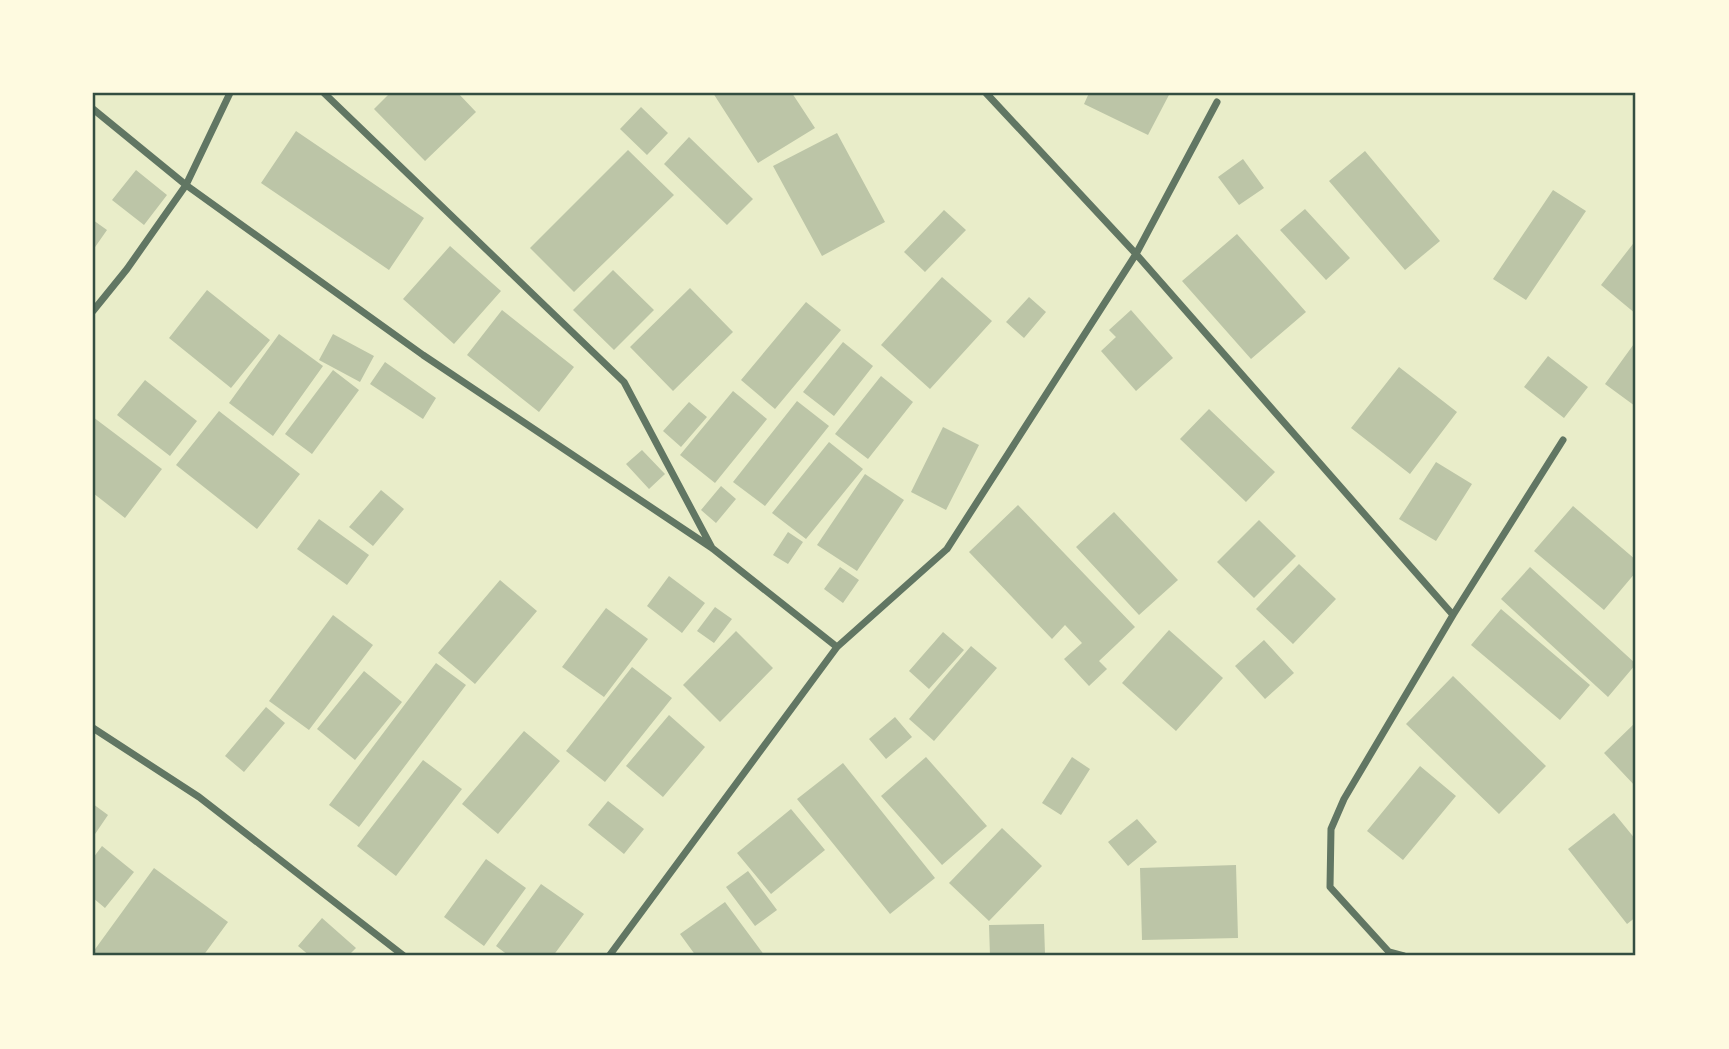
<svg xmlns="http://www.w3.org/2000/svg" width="1729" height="1049" viewBox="0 0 1729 1049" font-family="'Exo 2',sans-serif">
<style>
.building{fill:#bcc5a7}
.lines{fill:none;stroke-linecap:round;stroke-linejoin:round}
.minor{stroke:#617663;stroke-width:7}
.neatline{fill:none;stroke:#344e41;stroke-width:2.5}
</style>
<rect width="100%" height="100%" fill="#e9edc9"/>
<path class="building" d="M 390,93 L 458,93 L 476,112 L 425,161 L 374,109 Z
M 713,93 L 792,93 L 815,128 L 758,163 Z
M 1089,93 L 1170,93 L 1148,135 L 1084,104 Z
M 641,107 L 668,133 L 647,155 L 620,129 Z
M 296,131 L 424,218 L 389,270 L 261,183 Z
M 837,133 L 885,222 L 822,256 L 773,166 Z
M 689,137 L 753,199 L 727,225 L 664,164 Z
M 628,150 L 674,195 L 574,292 L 530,248 Z
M 1365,151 L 1440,241 L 1405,270 L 1329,181 Z
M 1243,159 L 1264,188 L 1239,205 L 1218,177 Z
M 136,170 L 167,195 L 144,225 L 112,200 Z
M 1553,190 L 1586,211 L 1526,300 L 1493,279 Z
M 1305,209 L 1350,258 L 1326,280 L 1280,230 Z
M 944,210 L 966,230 L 925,272 L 904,252 Z
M 93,220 L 107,230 L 93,250 Z
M 1237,234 L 1306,312 L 1251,359 L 1182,281 Z
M 1636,240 L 1636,314 L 1601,285 Z
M 450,246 L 501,291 L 454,344 L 403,299 Z
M 613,270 L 654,310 L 614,350 L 573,310 Z
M 942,277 L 992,321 L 930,389 L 881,345 Z
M 690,288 L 733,332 L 673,391 L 630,347 Z
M 207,290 L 270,340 L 231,388 L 169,338 Z
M 1029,297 L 1046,312 L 1024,338 L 1006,322 Z
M 806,302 L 841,330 L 775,409 L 741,380 Z
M 502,310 L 574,367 L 539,412 L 467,355 Z
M 1131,310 L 1173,358 L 1136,391 L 1101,351 L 1116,337 L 1109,330 Z
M 279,334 L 323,366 L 273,436 L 229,403 Z
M 333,334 L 374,356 L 360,382 L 319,360 Z
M 1636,341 L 1636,404 L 1635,406 L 1605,384 Z
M 843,342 L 873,366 L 834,416 L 803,392 Z
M 1548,356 L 1588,387 L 1564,418 L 1524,387 Z
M 385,362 L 436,398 L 423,419 L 370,384 Z
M 1399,367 L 1457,412 L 1410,474 L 1351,428 Z
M 333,370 L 359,390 L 312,454 L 285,434 Z
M 881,376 L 913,402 L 868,459 L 835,434 Z
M 145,380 L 197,421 L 170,456 L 117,415 Z
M 733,391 L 767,419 L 715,483 L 680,455 Z
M 797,401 L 829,426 L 765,506 L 733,482 Z
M 689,402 L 707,417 L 681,447 L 663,431 Z
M 1209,409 L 1275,472 L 1246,502 L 1180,439 Z
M 219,411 L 300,474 L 257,529 L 176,465 Z
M 93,417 L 162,469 L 125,518 L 93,493 Z
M 943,427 L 979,445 L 946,510 L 911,492 Z
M 829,442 L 863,469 L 806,539 L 772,513 Z
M 642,450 L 665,474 L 649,489 L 626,464 Z
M 1436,462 L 1472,484 L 1436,541 L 1399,519 Z
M 865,474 L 904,500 L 857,571 L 817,545 Z
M 721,486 L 736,499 L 716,523 L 701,510 Z
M 381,490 L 404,509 L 373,546 L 349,527 Z
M 1018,505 L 1135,627 L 1099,661 L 1107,669 L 1089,686 L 1064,659 L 1082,643 L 1065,625 L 1052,639 L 969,552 Z
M 1573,506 L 1636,560 L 1636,572 L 1604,610 L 1534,551 Z
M 1114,512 L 1178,580 L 1139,615 L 1076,547 Z
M 319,519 L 369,555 L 347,585 L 297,549 Z
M 1259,520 L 1296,556 L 1254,598 L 1217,562 Z
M 788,532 L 803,542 L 788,564 L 773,555 Z
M 1299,564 L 1336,599 L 1293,644 L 1256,609 Z
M 840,567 L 859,580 L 843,603 L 824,589 Z
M 1530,567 L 1636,664 L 1608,697 L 1501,599 Z
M 669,576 L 705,603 L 682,633 L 647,606 Z
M 500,580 L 537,611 L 475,684 L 438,653 Z
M 715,607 L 732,619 L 714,643 L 697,631 Z
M 606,608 L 648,639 L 604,697 L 562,667 Z
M 1501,609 L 1590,685 L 1560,720 L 1471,645 Z
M 333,615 L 373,645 L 309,730 L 269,701 Z
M 1169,630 L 1223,678 L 1176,731 L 1122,683 Z
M 736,631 L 773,668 L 720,722 L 683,685 Z
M 943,632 L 964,650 L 929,689 L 909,671 Z
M 1264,640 L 1294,673 L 1265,699 L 1235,666 Z
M 971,646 L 997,668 L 934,741 L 909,719 Z
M 436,663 L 466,685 L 359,827 L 329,805 Z
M 632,667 L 672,698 L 605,782 L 566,751 Z
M 364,671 L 402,702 L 355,760 L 317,729 Z
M 1453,676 L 1546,766 L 1499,814 L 1406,724 Z
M 266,707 L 285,723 L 244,772 L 225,756 Z
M 669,715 L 705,747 L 663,797 L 626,766 Z
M 895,717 L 912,737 L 886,759 L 869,739 Z
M 1636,722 L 1636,787 L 1604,753 Z
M 524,731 L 560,761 L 498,834 L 462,804 Z
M 926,757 L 987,826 L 942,865 L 881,796 Z
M 1072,757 L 1090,769 L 1061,815 L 1042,803 Z
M 423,760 L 462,789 L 396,876 L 357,846 Z
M 843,763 L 935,878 L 890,914 L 797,799 Z
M 1420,766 L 1456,796 L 1403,860 L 1367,831 Z
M 608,801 L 644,829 L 624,854 L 588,825 Z
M 93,804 L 108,815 L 93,837 Z
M 791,809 L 825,850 L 771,894 L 737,853 Z
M 1614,813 L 1636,840 L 1636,917 L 1627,924 L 1568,849 Z
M 1137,819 L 1157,842 L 1128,866 L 1108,842 Z
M 1002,828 L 1042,866 L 989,921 L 949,883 Z
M 102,846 L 134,872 L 105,908 L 93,898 L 93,858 Z
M 486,859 L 526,888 L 484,946 L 444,917 Z
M 1236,865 L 1238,938 L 1142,940 L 1140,868 Z
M 154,868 L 228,922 L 203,956 L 93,956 L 93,952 Z
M 748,871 L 777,910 L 755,926 L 726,887 Z
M 541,884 L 584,914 L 553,956 L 509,956 L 496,946 Z
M 725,902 L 765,956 L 696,956 L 680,934 Z
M 322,918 L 356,948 L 348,956 L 310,956 L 298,946 Z
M 1044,924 L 1045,954 L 990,956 L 989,925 Z"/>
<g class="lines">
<path class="minor" d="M 324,93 L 624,382 L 712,548
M 986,93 L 1136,254 L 1453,615
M 93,109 L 186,185 L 423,355 L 712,548 L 837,647
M 93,311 L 127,269 L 186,185 L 230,93
M 93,728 L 199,797 L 404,956
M 609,956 L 837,647 L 947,549 L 1136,254 L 1217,102
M 1404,956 L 1389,952 L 1330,887 L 1331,829 L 1344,799 L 1453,615 L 1563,440"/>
</g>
<rect width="1729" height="1049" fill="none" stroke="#fefae0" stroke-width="189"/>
<rect x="94" y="94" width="1540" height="860" class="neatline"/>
</svg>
